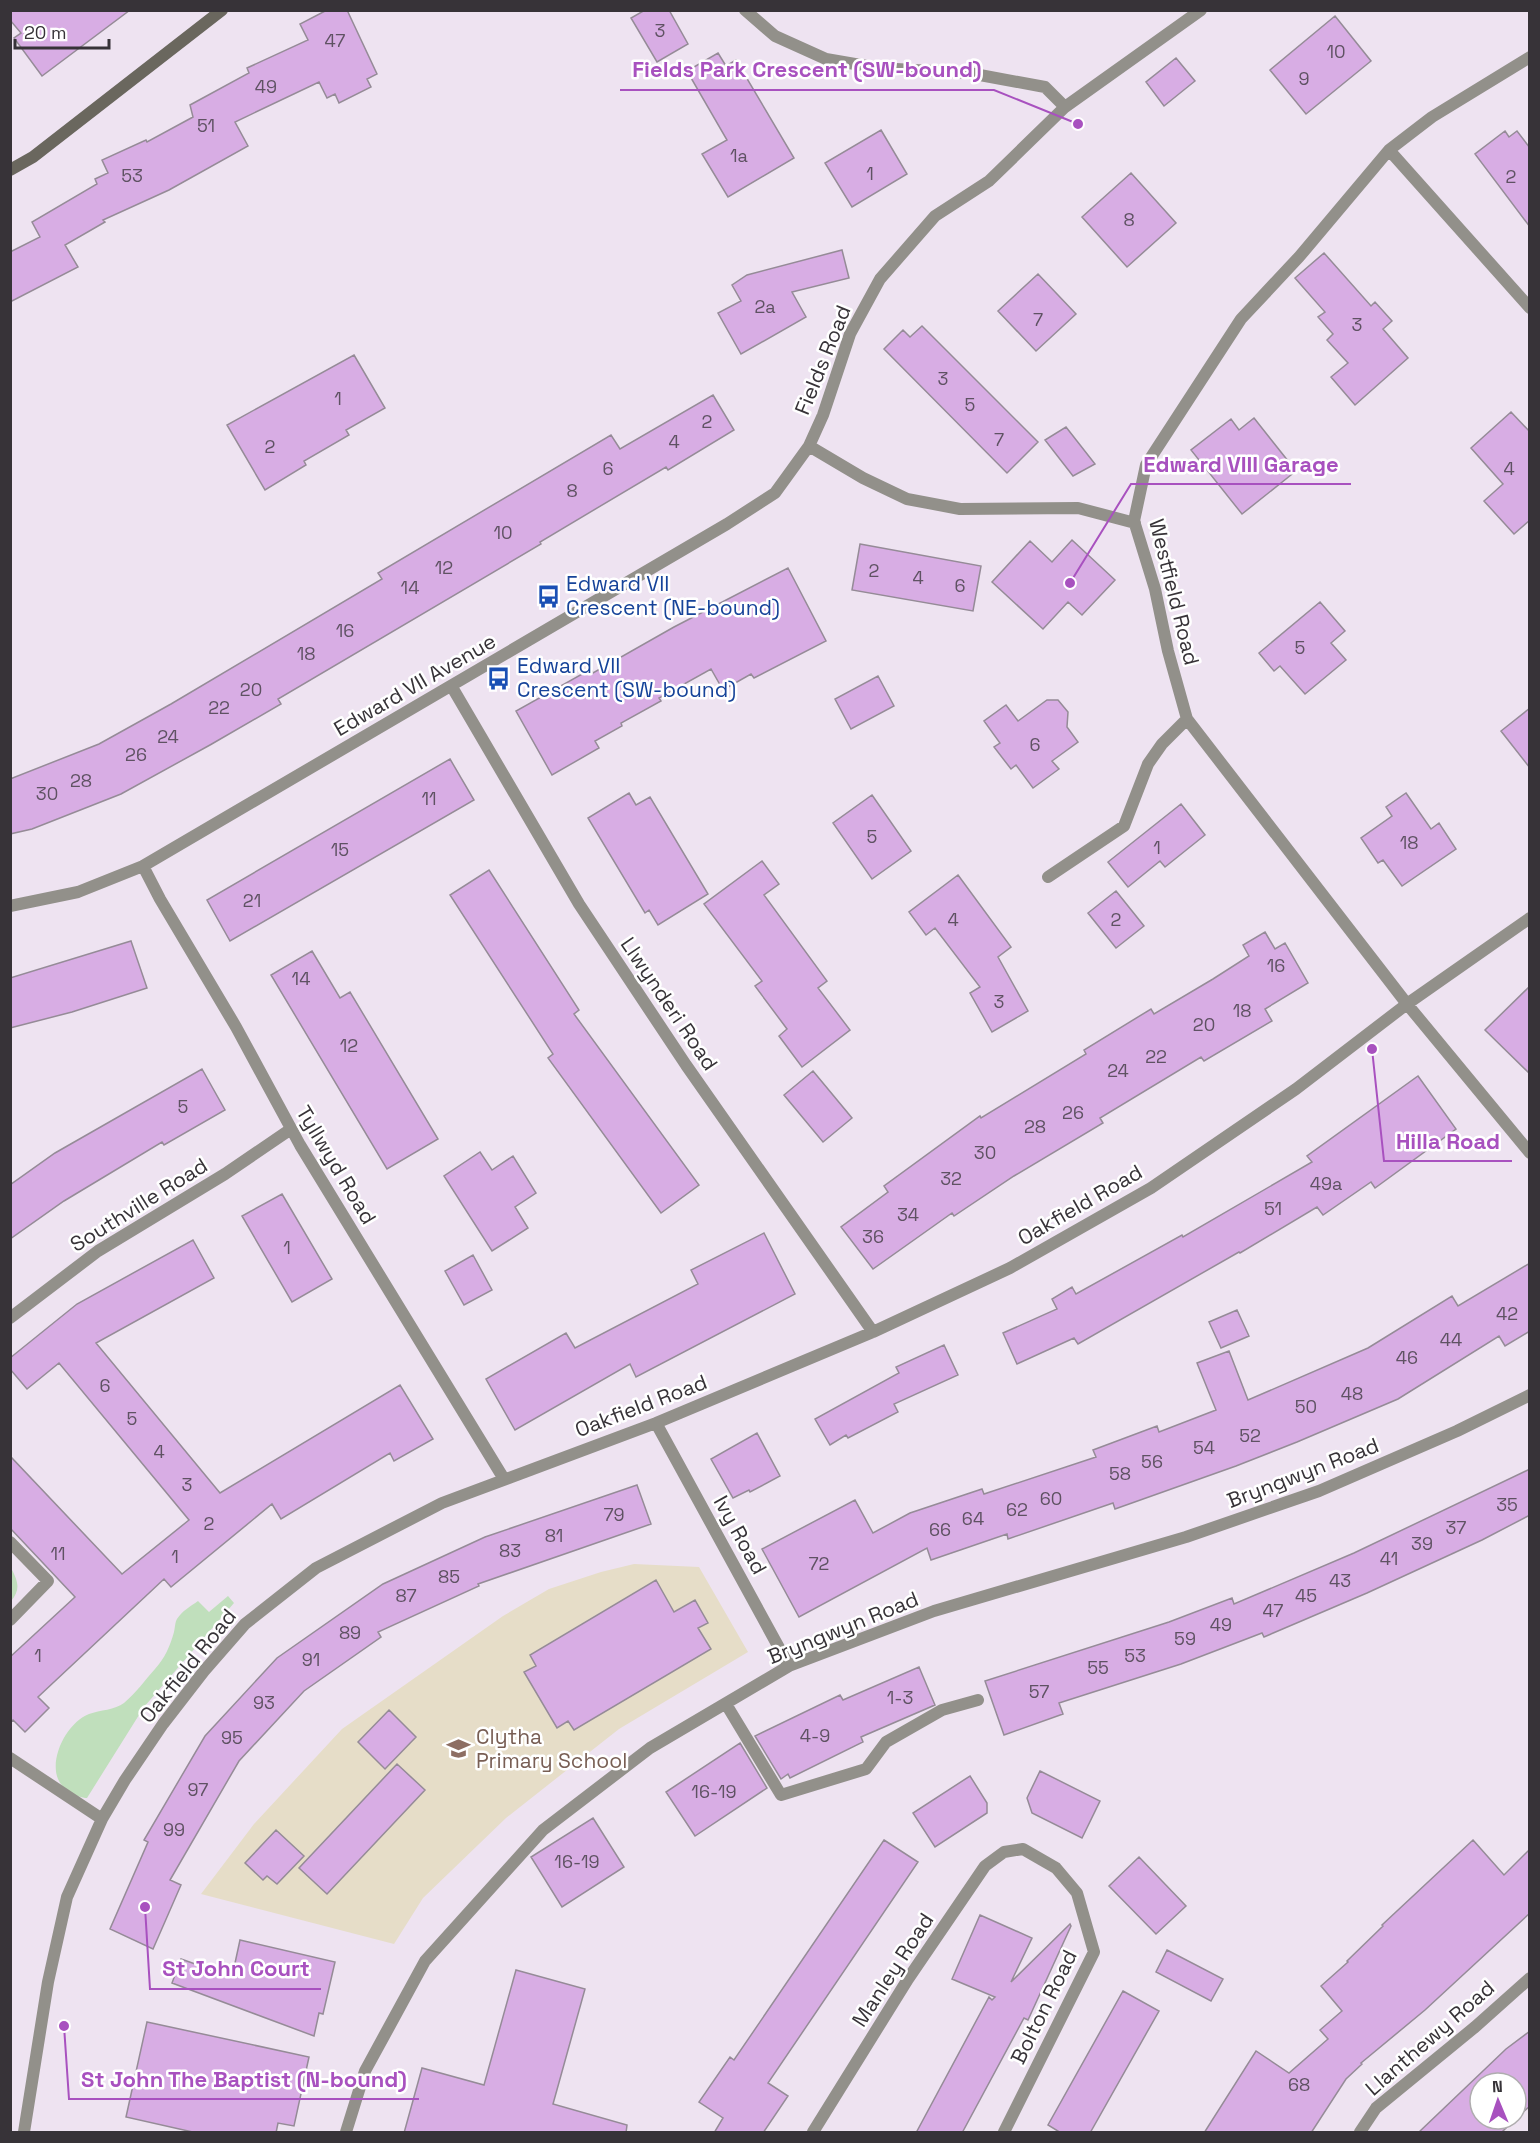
<svg xmlns="http://www.w3.org/2000/svg" width="1540" height="2143" viewBox="0 0 1540 2143" font-family="'Space Grotesk',sans-serif">
<style>
.education{fill:#e6ddc8}
.green{fill:#c0dfbc}
.building{fill:#d8ade4;stroke:#958b97;stroke-width:1.5}
.lines{fill:none;stroke-linecap:round;stroke-linejoin:round}
.minor{stroke:#92908a;stroke-width:12}
.secondary{stroke:#6a675e;stroke-width:12}
.labels{text-anchor:middle;stroke-width:5;stroke-linejoin:round;paint-order:stroke}
.number-label{font-size:18px;fill:#5f5263}
.street-label{font-size:21px;fill:#373338;stroke:#fff}
.transit-label{font-size:21px;fill:#164399;stroke:#fff;text-anchor:start}
.education-label{font-size:21px;fill:#785e54;stroke:#fff;text-anchor:start}
.leader{fill:none;stroke:#a851bf;stroke-width:2}
.callout-dot{fill:#a851bf;stroke:#fff;stroke-width:2}
.callout-label{font-size:22px;text-anchor:middle;font-weight:bold;fill:#a851bf;stroke:#fff;stroke-width:5;stroke-linejoin:round;paint-order:stroke}
</style>
<rect width="100%" height="100%" fill="#eee3f1"/>
<path class="education" d="M 634,1564 L 699,1567 L 748,1652 L 619,1729 L 506,1818 L 423,1898 L 394,1944 L 201,1894 L 254,1824 L 342,1729 L 503,1616 L 549,1589 L 601,1572 Z"/>
<path class="green" d="M 11,1568 C 18,1581 21,1590 11,1601 Z
M 228,1596 L 234,1603 L 144,1707 L 87,1798 C 77,1798 62,1789 58,1779 C 49,1757 68,1722 89,1714 C 100,1710 115,1710 124,1703 C 136,1693 145,1680 155,1669 C 165,1658 170,1646 174,1632 C 175,1628 175,1622 177,1619 C 182,1611 191,1606 198,1601 L 209,1612 Z"/>
<path class="building" d="M 10,10 L 130,10 L 42,76 L 14,38 L 21,33 L 10,20 Z
M 327,10 L 347,10 L 377,74 L 367,79 L 371,87 L 339,103 L 335,94 L 327,98 L 319,82 L 235,122 L 248,146 L 169,190 L 103,220 L 105,222 L 65,245 L 78,267 L 10,302 L 10,252 L 40,237 L 32,222 L 97,184 L 95,179 L 108,173 L 102,160 L 146,140 L 147,142 L 193,117 L 190,105 L 249,73 L 247,68 L 308,40 L 300,24 Z
M 645,10 L 669,10 L 688,44 L 657,62 L 631,18 Z
M 1335,16 L 1371,61 L 1306,114 L 1270,70 Z
M 718,53 L 726,66 L 736,60 L 794,158 L 728,197 L 702,154 L 727,140 L 687,71 Z
M 1176,58 L 1195,81 L 1164,106 L 1146,82 Z
M 881,130 L 907,174 L 852,207 L 825,163 Z
M 1505,131 L 1509,137 L 1517,131 L 1530,148 L 1530,227 L 1475,154 Z
M 1131,173 L 1176,223 L 1127,267 L 1082,217 Z
M 842,250 L 849,278 L 792,292 L 806,317 L 741,354 L 718,313 L 741,301 L 732,285 L 747,275 Z
M 1324,253 L 1371,306 L 1375,302 L 1392,321 L 1383,329 L 1408,358 L 1355,405 L 1331,377 L 1348,363 L 1327,340 L 1333,334 L 1318,317 L 1325,312 L 1295,278 Z
M 1038,274 L 1076,314 L 1036,351 L 998,311 Z
M 922,326 L 1038,442 L 1007,473 L 884,349 L 903,330 L 910,337 Z
M 354,355 L 385,408 L 346,430 L 349,435 L 304,461 L 306,465 L 265,490 L 227,425 Z
M 713,395 L 734,430 L 668,470 L 666,467 L 540,542 L 541,544 L 278,699 L 281,704 L 210,745 L 121,794 L 32,829 L 10,834 L 10,779 L 99,744 L 171,704 L 382,579 L 378,573 L 611,435 L 620,449 Z
M 1511,412 L 1530,432 L 1530,520 L 1514,534 L 1484,501 L 1503,484 L 1471,448 Z
M 1254,418 L 1296,471 L 1242,514 L 1191,450 L 1231,419 L 1239,430 Z
M 1066,427 L 1095,464 L 1073,476 L 1045,440 Z
M 1072,540 L 1115,580 L 1082,615 L 1068,602 L 1043,629 L 992,582 L 1030,541 L 1052,562 Z
M 860,544 L 981,566 L 973,611 L 852,590 Z
M 788,568 L 826,641 L 754,678 L 751,674 L 723,690 L 711,669 L 659,698 L 661,701 L 621,723 L 622,726 L 595,741 L 599,748 L 552,775 L 516,711 L 591,669 L 593,673 L 674,627 Z
M 1320,602 L 1345,631 L 1331,643 L 1346,660 L 1305,694 L 1280,666 L 1274,671 L 1259,653 Z
M 878,676 L 894,706 L 851,729 L 835,699 Z
M 1047,700 L 1058,700 L 1068,712 L 1067,727 L 1078,742 L 1052,761 L 1059,769 L 1033,788 L 1016,765 L 1011,769 L 994,747 L 1000,743 L 984,721 L 1006,705 L 1018,721 Z
M 1530,708 L 1530,768 L 1501,731 Z
M 450,759 L 474,800 L 230,941 L 207,900 Z
M 629,793 L 636,805 L 650,797 L 708,894 L 658,925 L 649,910 L 645,913 L 588,818 Z
M 1406,793 L 1431,829 L 1439,823 L 1456,849 L 1402,886 L 1383,860 L 1378,863 L 1361,838 L 1392,816 L 1386,807 Z
M 872,795 L 911,851 L 872,879 L 833,823 Z
M 1181,804 L 1205,835 L 1165,867 L 1160,861 L 1128,887 L 1108,862 Z
M 762,861 L 779,884 L 764,895 L 827,981 L 818,988 L 850,1030 L 802,1067 L 779,1036 L 787,1029 L 755,986 L 762,981 L 704,904 Z
M 489,870 L 579,1010 L 574,1014 L 699,1185 L 661,1213 L 548,1058 L 553,1054 L 450,895 Z
M 958,875 L 1011,947 L 998,957 L 1028,1011 L 992,1032 L 970,993 L 980,987 L 935,928 L 926,935 L 909,912 Z
M 1116,891 L 1144,926 L 1116,948 L 1088,913 Z
M 1265,932 L 1275,949 L 1285,943 L 1308,983 L 1265,1009 L 1272,1021 L 1204,1061 L 1201,1057 L 1100,1118 L 1103,1123 L 1014,1176 L 954,1216 L 952,1213 L 873,1269 L 841,1227 L 888,1192 L 884,1186 L 980,1116 L 981,1118 L 1086,1054 L 1084,1050 L 1151,1009 L 1154,1014 L 1213,979 L 1249,956 L 1243,945 Z
M 131,941 L 147,988 L 72,1012 L 10,1028 L 10,978 Z
M 312,951 L 340,998 L 350,992 L 438,1139 L 387,1169 L 271,975 Z
M 1530,986 L 1530,1074 L 1485,1030 Z
M 202,1069 L 225,1110 L 164,1145 L 162,1142 L 64,1201 L 10,1239 L 10,1185 L 55,1153 Z
M 813,1071 L 852,1118 L 823,1142 L 784,1095 Z
M 1418,1076 L 1456,1129 L 1375,1188 L 1371,1182 L 1323,1215 L 1317,1207 L 1240,1253 L 1239,1252 L 1078,1344 L 1074,1338 L 1017,1364 L 1003,1333 L 1057,1309 L 1052,1299 L 1072,1287 L 1076,1294 L 1182,1235 L 1183,1237 L 1312,1162 L 1307,1156 Z
M 480,1152 L 492,1170 L 513,1156 L 536,1193 L 515,1207 L 528,1228 L 492,1251 L 444,1176 Z
M 282,1194 L 332,1279 L 292,1302 L 242,1216 Z
M 764,1233 L 795,1294 L 636,1377 L 630,1364 L 515,1430 L 486,1379 L 566,1333 L 575,1348 L 698,1284 L 691,1270 Z
M 193,1240 L 214,1278 L 96,1343 L 220,1493 L 400,1385 L 433,1439 L 394,1461 L 390,1453 L 281,1519 L 272,1504 L 171,1587 L 164,1579 L 38,1697 L 49,1708 L 25,1732 L 13,1720 L 10,1723 L 10,1657 L 75,1597 L 10,1528 L 10,1456 L 122,1574 L 189,1520 L 59,1363 L 27,1389 L 10,1369 L 10,1358 L 77,1304 Z
M 473,1255 L 492,1290 L 464,1305 L 445,1271 Z
M 1530,1263 L 1530,1331 L 1505,1346 L 1499,1336 L 1398,1399 L 1297,1442 L 1236,1466 L 1115,1509 L 1113,1503 L 1008,1539 L 1007,1534 L 931,1560 L 927,1548 L 799,1617 L 762,1549 L 855,1500 L 873,1533 L 910,1513 L 982,1489 L 984,1494 L 1096,1457 L 1093,1450 L 1157,1426 L 1159,1432 L 1216,1410 L 1197,1363 L 1229,1351 L 1248,1400 L 1368,1348 L 1452,1296 L 1458,1306 Z
M 1237,1310 L 1249,1336 L 1221,1348 L 1209,1322 Z
M 944,1345 L 958,1375 L 894,1404 L 898,1412 L 848,1438 L 846,1435 L 830,1445 L 815,1419 L 899,1373 L 896,1367 Z
M 757,1433 L 780,1476 L 750,1492 L 749,1490 L 733,1498 L 711,1459 Z
M 1530,1469 L 1530,1515 L 1482,1540 L 1367,1593 L 1264,1637 L 1262,1633 L 1181,1664 L 1059,1703 L 1063,1714 L 1004,1735 L 985,1681 L 1169,1622 L 1232,1598 L 1234,1604 L 1354,1553 Z
M 637,1485 L 651,1524 L 478,1584 L 479,1586 L 378,1632 L 381,1637 L 304,1691 L 239,1761 L 170,1880 L 181,1885 L 153,1949 L 110,1929 L 148,1842 L 144,1840 L 205,1736 L 277,1658 L 383,1584 L 485,1537 Z
M 656,1580 L 674,1612 L 695,1600 L 708,1623 L 698,1628 L 711,1649 L 574,1730 L 568,1721 L 557,1728 L 524,1672 L 536,1666 L 530,1655 Z
M 919,1667 L 935,1705 L 861,1737 L 863,1742 L 790,1778 L 788,1774 L 781,1779 L 755,1736 L 840,1695 L 843,1700 Z
M 389,1710 L 416,1737 L 385,1769 L 358,1742 Z
M 740,1743 L 767,1788 L 695,1836 L 666,1792 Z
M 397,1764 L 425,1790 L 327,1894 L 299,1868 Z
M 1040,1771 L 1100,1801 L 1082,1838 L 1032,1813 L 1027,1798 Z
M 970,1776 L 987,1803 L 987,1813 L 935,1847 L 913,1813 Z
M 593,1818 L 624,1867 L 562,1907 L 531,1857 Z
M 276,1830 L 304,1856 L 277,1884 L 267,1876 L 263,1880 L 245,1863 Z
M 884,1840 L 918,1862 L 768,2083 L 788,2096 L 763,2133 L 714,2133 L 723,2118 L 699,2102 L 730,2057 L 734,2060 Z
M 1473,1840 L 1504,1875 L 1530,1849 L 1530,1913 L 1425,2010 L 1361,2063 L 1362,2064 L 1346,2079 L 1311,2133 L 1204,2133 L 1256,2051 L 1289,2073 L 1328,2039 L 1320,2030 L 1342,2011 L 1321,1986 L 1348,1962 L 1347,1961 L 1383,1926 L 1382,1925 Z
M 1139,1857 L 1186,1906 L 1156,1934 L 1109,1886 Z
M 980,1915 L 1032,1938 L 1011,1982 L 1070,1924 L 1071,1926 L 1028,2020 L 1024,2018 L 962,2133 L 916,2133 L 989,1997 L 992,2000 L 995,1997 L 952,1979 Z
M 240,1940 L 335,1962 L 323,2014 L 319,2013 L 314,2036 L 172,1983 L 181,1959 L 232,1977 Z
M 1167,1950 L 1223,1979 L 1211,2001 L 1156,1972 Z
M 516,1970 L 585,1989 L 553,2104 L 627,2125 L 626,2133 L 404,2133 L 422,2068 L 484,2085 Z
M 1123,1991 L 1159,2011 L 1090,2133 L 1061,2133 L 1048,2125 Z
M 147,2022 L 309,2057 L 294,2126 L 278,2123 L 276,2133 L 197,2133 L 126,2117 Z
M 1530,2031 L 1530,2106 L 1516,2118 L 1516,2083 L 1480,2083 L 1480,2119 L 1515,2119 L 1501,2133 L 1418,2133 L 1506,2049 Z"/>
<g class="lines">
<path class="minor" d="M 745,10 L 775,36 L 826,59 L 878,68 L 969,73 L 1045,87 L 1065,107
M 1530,57 L 1432,117 L 1389,150 L 1299,257 L 1241,319 L 1146,465 L 1134,521 L 1155,589 L 1168,651 L 1187,719 L 1407,1004 L 1530,1153
M 1389,150 L 1530,308
M 809,446 L 863,478 L 907,499 L 960,509 L 1078,508 L 1135,523
M 452,687 L 579,904 L 686,1065 L 873,1332
M 143,866 L 160,899 L 236,1027 L 300,1145 L 504,1479
M 1048,877 L 1124,826 L 1148,764 L 1162,744 L 1187,719
M 10,906 L 78,892 L 143,866 L 727,524 L 775,493 L 809,446 L 823,415 L 850,334 L 880,279 L 935,216 L 989,181 L 1065,107 L 1201,10
M 10,1318 L 98,1251 L 225,1174 L 291,1129
M 656,1423 L 789,1666
M 10,1542 L 48,1581 L 10,1620
M 726,1704 L 781,1795 L 866,1769 L 886,1742 L 942,1710 L 978,1700
M 10,1758 L 102,1819
M 24,2132 L 48,1982 L 67,1897 L 102,1819 L 125,1780 L 163,1724 L 204,1671 L 245,1624 L 316,1568 L 442,1503 L 656,1423 L 873,1332 L 1010,1268 L 1151,1188 L 1296,1089 L 1407,1004 L 1530,918
M 346,2132 L 365,2071 L 425,1961 L 543,1830 L 650,1748 L 789,1666 L 934,1611 L 1186,1537 L 1319,1491 L 1457,1431 L 1530,1395
M 813,2132 L 908,1979 L 985,1866 L 1004,1852 L 1023,1849 L 1056,1868 L 1077,1893 L 1094,1952 L 1004,2132
M 1360,2132 L 1376,2108 L 1475,2027 L 1530,1978"/>
<path class="secondary" d="M 10,170 L 33,157 L 222,10"/>
</g>
<defs>
<symbol id="bus-bare" viewBox="-9 -9 18 18"><path d="M-5-6H5V4H4V6H2V4H-2V6H-4V4H-5ZM-3.5-4V0h7V-4ZM-3.5 1.2v1.5H-2V1.2ZM2 1.2v1.5H3.5V1.2Z" fill="#1a4fb4" stroke="#fff" stroke-width="2.5" paint-order="stroke"/></symbol>
<symbol id="school-bare" viewBox="-9 -9 18 18"><path d="M0-5L7-2L0 1L-7-2ZM-4 1L0 2.5L4 1V4Q0 6-4 4Z" fill="#8d6e63" stroke="#fff" stroke-width="2.5" paint-order="stroke"/></symbol>
</defs>
<g fill-rule="evenodd">
<use href="#bus-bare" x="532" y="580" width="33" height="33"/>
<use href="#bus-bare" x="482" y="662" width="33" height="33"/>
<use href="#school-bare" x="442" y="1732" width="33" height="33"/>
</g>
<g class="labels">
<g class="number-label">
<text x="660" y="37">3</text>
<text x="335" y="47">47</text>
<text x="1336" y="58">10</text>
<text x="1304" y="85">9</text>
<text x="266" y="93">49</text>
<text x="206" y="132">51</text>
<text x="739" y="162">1a</text>
<text x="870" y="180">1</text>
<text x="132" y="182">53</text>
<text x="1511" y="183">2</text>
<text x="1129" y="226">8</text>
<text x="765" y="313">2a</text>
<text x="1038" y="326">7</text>
<text x="1357" y="331">3</text>
<text x="943" y="385">3</text>
<text x="338" y="405">1</text>
<text x="970" y="411">5</text>
<text x="707" y="428">2</text>
<text x="999" y="446">7</text>
<text x="674" y="448">4</text>
<text x="270" y="453">2</text>
<text x="608" y="475">6</text>
<text x="1509" y="475">4</text>
<text x="572" y="497">8</text>
<text x="503" y="539">10</text>
<text x="444" y="574">12</text>
<text x="874" y="577">2</text>
<text x="918" y="584">4</text>
<text x="960" y="592">6</text>
<text x="410" y="594">14</text>
<text x="345" y="637">16</text>
<text x="1300" y="654">5</text>
<text x="306" y="660">18</text>
<text x="251" y="696">20</text>
<text x="219" y="714">22</text>
<text x="168" y="743">24</text>
<text x="1035" y="751">6</text>
<text x="136" y="761">26</text>
<text x="81" y="787">28</text>
<text x="47" y="800">30</text>
<text x="429" y="805">11</text>
<text x="872" y="843">5</text>
<text x="1409" y="849">18</text>
<text x="1157" y="854">1</text>
<text x="340" y="856">15</text>
<text x="252" y="907">21</text>
<text x="953" y="926">4</text>
<text x="1116" y="926">2</text>
<text x="1276" y="972">16</text>
<text x="301" y="985">14</text>
<text x="999" y="1008">3</text>
<text x="1242" y="1017">18</text>
<text x="1204" y="1031">20</text>
<text x="349" y="1052">12</text>
<text x="1156" y="1063">22</text>
<text x="1118" y="1077">24</text>
<text x="183" y="1113">5</text>
<text x="1073" y="1119">26</text>
<text x="1035" y="1133">28</text>
<text x="985" y="1159">30</text>
<text x="951" y="1185">32</text>
<text x="1326" y="1190">49a</text>
<text x="1273" y="1215">51</text>
<text x="908" y="1221">34</text>
<text x="873" y="1243">36</text>
<text x="287" y="1254">1</text>
<text x="1507" y="1320">42</text>
<text x="1451" y="1346">44</text>
<text x="1407" y="1364">46</text>
<text x="105" y="1392">6</text>
<text x="1352" y="1400">48</text>
<text x="1306" y="1413">50</text>
<text x="132" y="1425">5</text>
<text x="1250" y="1442">52</text>
<text x="1204" y="1454">54</text>
<text x="159" y="1458">4</text>
<text x="1152" y="1468">56</text>
<text x="1120" y="1480">58</text>
<text x="187" y="1491">3</text>
<text x="1051" y="1505">60</text>
<text x="1507" y="1511">35</text>
<text x="1017" y="1516">62</text>
<text x="614" y="1521">79</text>
<text x="973" y="1525">64</text>
<text x="209" y="1530">2</text>
<text x="1456" y="1534">37</text>
<text x="940" y="1536">66</text>
<text x="554" y="1542">81</text>
<text x="1422" y="1550">39</text>
<text x="510" y="1557">83</text>
<text x="58" y="1560">11</text>
<text x="175" y="1563">1</text>
<text x="1389" y="1565">41</text>
<text x="819" y="1570">72</text>
<text x="449" y="1583">85</text>
<text x="1340" y="1587">43</text>
<text x="406" y="1602">87</text>
<text x="1306" y="1602">45</text>
<text x="1273" y="1617">47</text>
<text x="1221" y="1631">49</text>
<text x="350" y="1639">89</text>
<text x="1185" y="1645">59</text>
<text x="38" y="1662">1</text>
<text x="1135" y="1662">53</text>
<text x="311" y="1666">91</text>
<text x="1098" y="1674">55</text>
<text x="1039" y="1698">57</text>
<text x="900" y="1704">1-3</text>
<text x="264" y="1709">93</text>
<text x="815" y="1742">4-9</text>
<text x="232" y="1744">95</text>
<text x="198" y="1796">97</text>
<text x="714" y="1798">16-19</text>
<text x="174" y="1836">99</text>
<text x="577" y="1868">16-19</text>
<text x="1299" y="2091">68</text>
</g>
<g class="street-label">
<text transform="translate(823 360) rotate(-68)" y="7">Fields Road</text>
<text transform="translate(1174 592) rotate(76)" y="7">Westfield Road</text>
<text transform="translate(415 685) rotate(-30)" y="7">Edward VII Avenue</text>
<text transform="translate(669 1004) rotate(56)" y="7">Llwynderi Road</text>
<text transform="translate(336 1165) rotate(59)" y="7">Tyllwyd Road</text>
<text transform="translate(139 1205) rotate(-32)" y="7">Southville Road</text>
<text transform="translate(1080 1205) rotate(-30)" y="7">Oakfield Road</text>
<text transform="translate(641 1406) rotate(-21)" y="7">Oakfield Road</text>
<text transform="translate(1303 1473) rotate(-21)" y="7">Bryngwyn Road</text>
<text transform="translate(740 1535) rotate(61)" y="7">Ivy Road</text>
<text transform="translate(843 1628) rotate(-22)" y="7">Bryngwyn Road</text>
<text transform="translate(188 1666) rotate(-51)" y="7">Oakfield Road</text>
<text transform="translate(893 1970) rotate(-57)" y="7">Manley Road</text>
<text transform="translate(1044 2007) rotate(-64)" y="7">Bolton Road</text>
<text transform="translate(1430 2038) rotate(-41)" y="7">Llanthewy Road</text>
</g>
<g class="transit-label">
<text x="566" y="591">Edward VII<tspan x="566" dy="24">Crescent (NE-bound)</tspan></text>
<text x="517" y="673">Edward VII<tspan x="517" dy="24">Crescent (SW-bound)</tspan></text>
</g>
<g class="education-label">
<text x="476" y="1744">Clytha<tspan x="476" dy="24">Primary School</tspan></text>
</g>
</g>
<path class="leader" d="M1078 124L994 90H620M1070 583L1131 484H1351M1372 1049L1384 1161H1512M145 1907L150 1989H321M64 2026L69 2099H419"/>
<g class="callout-dot">
<circle cx="1078" cy="124" r="6"/>
<circle cx="1070" cy="583" r="6"/>
<circle cx="1372" cy="1049" r="6"/>
<circle cx="145" cy="1907" r="6"/>
<circle cx="64" cy="2026" r="6"/>
</g>
<g class="callout-label">
<text x="807" y="77">Fields Park Crescent (SW-bound)</text>
<text x="1241" y="472">Edward VIII Garage</text>
<text x="1448" y="1149">Hilla Road</text>
<text x="236" y="1976">St John Court</text>
<text x="244" y="2087">St John The Baptist (N-bound)</text>
</g>
<rect width="1540" height="2143" fill="none" stroke="#373338" stroke-width="24"/>
<g transform="translate(1498 2101) rotate(358)"><circle r="28" fill="#ffffff" stroke="#afadaf" stroke-width="1.5"/>
<path d="M0-4.5L10 22L0 15L-10 22Z" fill="#a851bf"/>
<text y="-9" font-size="16" font-weight="bold" text-anchor="middle" fill="#373338">N</text>
</g>
<path d="M15 39v9h94v-9" fill="none" stroke="#373338" stroke-width="3"/>
<text x="24" y="39" font-size="18" fill="#373338" stroke="#ffffff" stroke-width="4.5" paint-order="stroke">20 m</text>
</svg>
